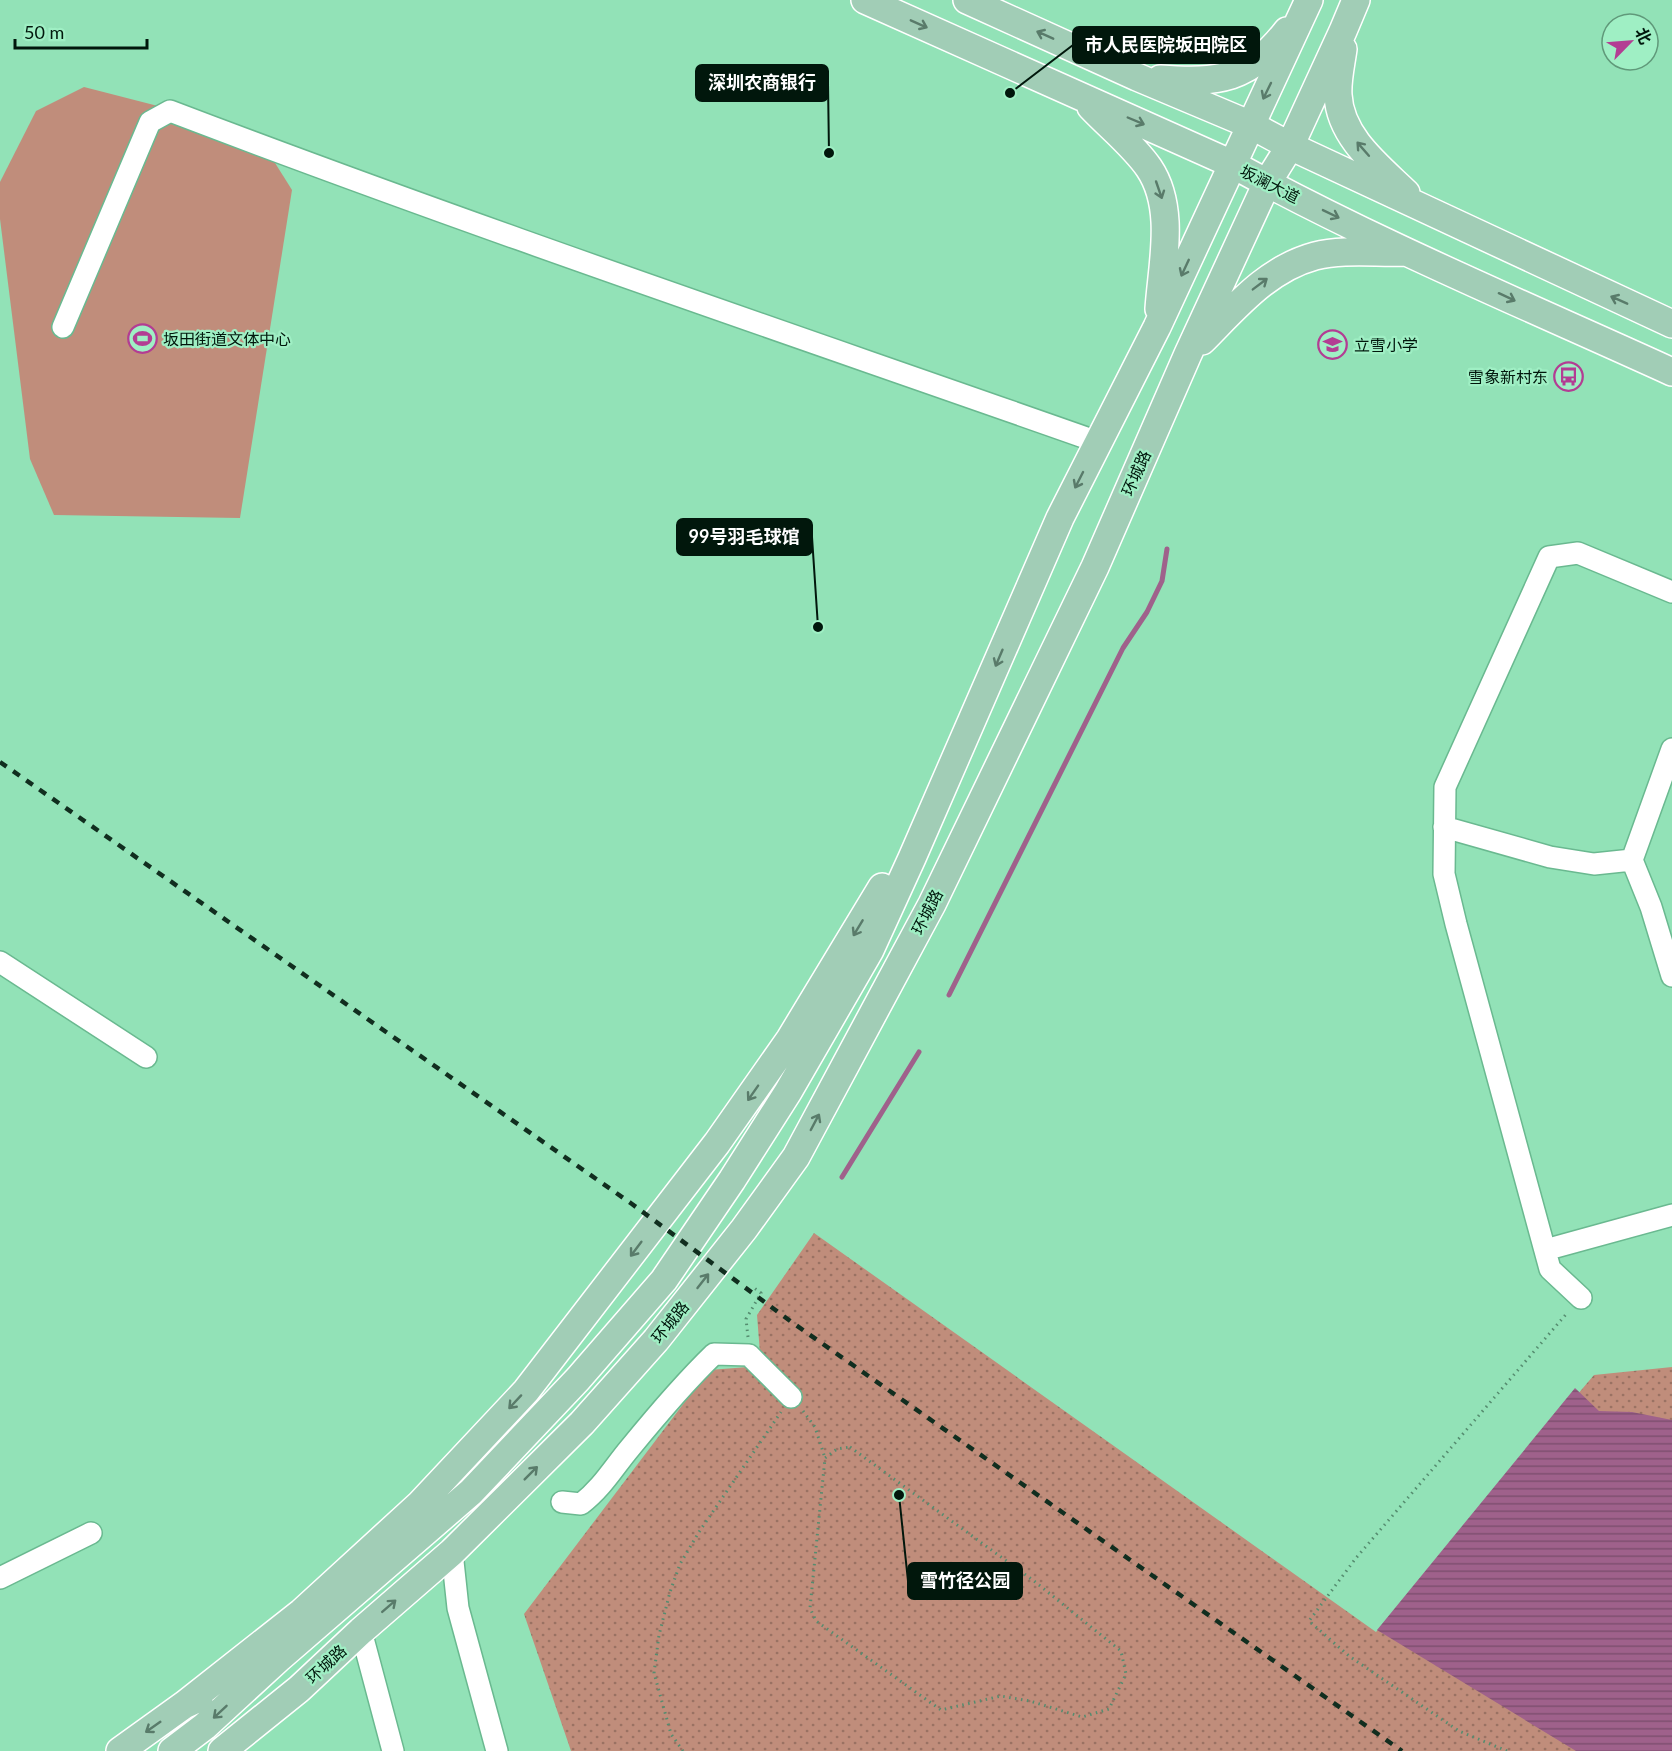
<svg xmlns="http://www.w3.org/2000/svg" width="1672" height="1751" viewBox="0 0 1672 1751" font-family="Lato,'Noto Sans SC',sans-serif">
<style>
.grass{fill:#c08d7b}
.park{fill:url(#park-dots)}
.water{fill:url(#water-rules)}
.lines{fill:none;stroke-linecap:round;stroke-linejoin:round}
.stream{stroke:#9f618b;stroke-width:5}
.minor-casing{stroke:#6ab990;stroke-width:24}
.major-casing{stroke:#fff;stroke-width:30}
.path{stroke:#558c6f;stroke-width:3;stroke-dasharray:1.5 4.5;stroke-linecap:butt}
.minor{stroke:#fff;stroke-width:21}
.major{stroke:#a1cdb6;stroke-width:27}
.rail{stroke:#112e1f;stroke-width:4.5;stroke-dasharray:8 8;stroke-linecap:butt}
.oneway{stroke:#597b6a}
.labels{text-anchor:middle;stroke-width:4.5;stroke-linejoin:round;paint-order:stroke}
.street-label{font-size:16px;fill:#01170c;stroke:#9fefc4}
.poi-label{font-size:16px;fill:#01170c;stroke:#9fefc4;text-anchor:start}
.leader{fill:none;stroke:#01170c;stroke-width:2}
.callout-dot{fill:#01170c;stroke:#9fefc4;stroke-width:2}
.callout{fill:#01170c;stroke:#01170c;stroke-width:2}
.callout-label{font-size:18px;text-anchor:middle;font-weight:bold;fill:#fff}
</style>
<defs>
<pattern id="park-dots" width="8" height="8" patternUnits="userSpaceOnUse" patternTransform="scale(1.5)"><rect width="8" height="8" fill="#c08d7b"/><path d="M2 2h.1M6 6h.1" fill="none" stroke="#9a7263" stroke-width="1.8" stroke-linecap="round"/></pattern>
<pattern id="water-rules" width="6" height="5" patternUnits="userSpaceOnUse" patternTransform="scale(1.5)"><rect width="6" height="5" fill="#9f618b"/><path d="M0 2.5h6" fill="none" stroke="#7f4f70"/></pattern>
</defs>
<rect width="100%" height="100%" fill="#92e2b7"/>
<path class="grass" d="M 84,87 L 255,131 L 292,190 L 240,518 L 54,515 L 30,459 L 0,219 L 0,182 L 36,111 Z"/>
<path class="park" d="M 814,1233 L 1376,1632 L 1594,1375 L 1672,1367 L 1672,1751 L 571,1751 L 524,1614 L 709,1370 L 761,1366 L 757,1315 Z"/>
<path class="water" d="M 1575,1388 L 1599,1411 L 1632,1412 L 1672,1420 L 1672,1751 L 1576,1751 L 1377,1630 Z"/>
<g class="lines">
<path class="stream" d="M 949,995 L 1123,648 L 1147,612 L 1162,581 L 1167,549
M 842,1177 L 919,1052"/>
<defs>
<path id="minor" d="M 63,327 L 150,122 L 170,111 C 477,228 788,333 1098,442
M 1672,749 L 1632,860 L 1651,907 L 1672,976
M 1444,827 L 1550,857 L 1594,864 L 1632,860
M 0,962 L 146,1057
M 1545,1250 L 1672,1215
M 1581,1298 L 1550,1269 L 1456,924 L 1444,874 L 1445,787 L 1549,557 L 1578,553 L 1672,592
M 562,1502 L 581,1504 C 602,1488 614,1467 630,1448 C 657,1415 684,1383 714,1354 L 749,1355 L 791,1397
M 452,1552 L 458,1608 L 497,1751
M 0,1578 L 91,1533
M 361,1631 L 393,1751"/>
<path id="major" d="M 865,0 L 1232,164 C 1374,242 1525,305 1672,372
M 967,0 L 1137,77 L 1251,125 L 1290,146 L 1672,324
M 1343,49 C 1341,64 1337,80 1338,95 C 1340,137 1378,166 1406,193
M 1160,79 C 1219,83 1249,80 1287,31
M 1091,107 C 1110,127 1134,146 1149,168 C 1176,208 1162,264 1159,309
M 1202,341 C 1236,307 1267,269 1315,256 C 1343,249 1375,253 1403,252
M 184,1705 L 302,1612 L 420,1504 L 526,1391 L 717,1143 L 790,1039 L 882,887
M 120,1751 L 184,1705 L 199,1698
M 172,1751 L 205,1726 L 278,1659 L 471,1492 L 578,1379 L 664,1280 L 732,1180 L 788,1092 L 870,950 L 912,858 L 1060,518 L 1157,327 L 1309,0
M 222,1751 L 299,1689 L 361,1631 L 452,1552 L 582,1423 L 656,1340 L 744,1229 L 796,1157 L 932,904 L 1095,567 L 1188,354 L 1267,183 L 1290,146 L 1343,31 L 1356,0"/>
</defs>
<use href="#minor" class="minor-casing"/>
<use href="#major" class="major-casing"/>
<path class="path" d="M 748,1337 L 746,1319 L 761,1293 L 753,1287
M 803,1411 L 815,1427 L 825,1458
M 850,1447 L 1034,1581 L 1121,1651 L 1126,1674 L 1109,1709 L 1082,1717 L 1030,1701 L 1001,1696 L 941,1710 L 816,1621 L 810,1608 L 825,1458 L 837,1449 Z
M 683,1751 L 671,1734 L 654,1673 L 659,1635 L 670,1592 L 680,1564 L 699,1532 L 781,1412
M 1507,1751 L 1459,1731 L 1349,1656 L 1309,1621 L 1356,1558 L 1568,1312"/>
<use href="#minor" class="minor"/>
<use href="#major" class="major"/>
<path class="rail" d="M 0,762 L 632,1204 L 793,1323 L 1402,1751"/>
</g>
<defs><path id="oneway-shaft" d="M-6 0H5M1.5-3L5.5 0L1.5 3" fill="none" stroke-width="1.6" stroke-linecap="round" stroke-linejoin="round" transform="scale(1.5)"/></defs>
<g class="oneway">
<use href="#oneway-shaft" transform="translate(919 24) rotate(24)"/>
<use href="#oneway-shaft" transform="translate(1045 35) rotate(-156)"/>
<use href="#oneway-shaft" transform="translate(1267 91) rotate(116)"/>
<use href="#oneway-shaft" transform="translate(1136 121) rotate(23)"/>
<use href="#oneway-shaft" transform="translate(1363 149) rotate(-131)"/>
<use href="#oneway-shaft" transform="translate(1159 190) rotate(71)"/>
<use href="#oneway-shaft" transform="translate(1331 214) rotate(26)"/>
<use href="#oneway-shaft" transform="translate(1185 268) rotate(115)"/>
<use href="#oneway-shaft" transform="translate(1260 284) rotate(-37)"/>
<use href="#oneway-shaft" transform="translate(1507 297) rotate(25)"/>
<use href="#oneway-shaft" transform="translate(1619 300) rotate(-156)"/>
<use href="#oneway-shaft" transform="translate(1079 480) rotate(117)"/>
<use href="#oneway-shaft" transform="translate(999 658) rotate(113)"/>
<use href="#oneway-shaft" transform="translate(858 928) rotate(121)"/>
<use href="#oneway-shaft" transform="translate(753 1093) rotate(125)"/>
<use href="#oneway-shaft" transform="translate(815 1122) rotate(-62)"/>
<use href="#oneway-shaft" transform="translate(636 1249) rotate(127)"/>
<use href="#oneway-shaft" transform="translate(703 1281) rotate(-52)"/>
<use href="#oneway-shaft" transform="translate(515 1402) rotate(133)"/>
<use href="#oneway-shaft" transform="translate(531 1473) rotate(-45)"/>
<use href="#oneway-shaft" transform="translate(389 1606) rotate(-41)"/>
<use href="#oneway-shaft" transform="translate(220 1712) rotate(137)"/>
<use href="#oneway-shaft" transform="translate(153 1727) rotate(145)"/>
</g>
<defs>
<symbol id="stadium-ring" viewBox="-11 -11 22 22"><circle r="9.5" fill="#9fefc4" stroke="#b33d93" stroke-width="1.5"/><path d="M0-5a6.5 5 0 1 0 0 10a6.5 5 0 1 0 0-10ZM-3.5-1.8h7v3.6h-7Z" fill="#b33d93"/></symbol>
<symbol id="school-ring" viewBox="-11 -11 22 22"><circle r="9.5" fill="#9fefc4" stroke="#b33d93" stroke-width="1.5"/><path d="M0-5L7-2L0 1L-7-2ZM-4 1L0 2.5L4 1V4Q0 6-4 4Z" fill="#b33d93"/></symbol>
<symbol id="bus-ring" viewBox="-11 -11 22 22"><circle r="9.5" fill="#9fefc4" stroke="#b33d93" stroke-width="1.5"/><path d="M-5-6H5V4H4V6H2V4H-2V6H-4V4H-5ZM-3.5-4V0h7V-4ZM-3.5 1.2v1.5H-2V1.2ZM2 1.2v1.5H3.5V1.2Z" fill="#b33d93"/></symbol>
</defs>
<g fill-rule="evenodd">
<use href="#stadium-ring" x="126" y="322" width="33" height="33"/>
<use href="#school-ring" x="1316" y="328" width="33" height="33"/>
<use href="#bus-ring" x="1552" y="360" width="33" height="33"/>
</g>
<g class="labels">
<g class="street-label">
<text transform="translate(1270 184) rotate(27)" y="6">坂澜大道</text>
<text transform="translate(1136 473) rotate(-66)" y="6">环城路</text>
<text transform="translate(927 912) rotate(-63)" y="6">环城路</text>
<text transform="translate(670 1322) rotate(-51)" y="6">环城路</text>
<text transform="translate(326 1664) rotate(-43)" y="6">环城路</text>
</g>
<g class="poi-label">
<text x="163" y="345">坂田街道文体中心</text>
<text x="1354" y="351">立雪小学</text>
<text x="1548" y="383" text-anchor="end">雪象新村东</text>
</g>
</g>
<path class="leader" d="M1010 93L1073 45M829 153L828 83M818 627L812 537M899 1495L908 1581"/>
<g class="callout-dot">
<circle cx="1010" cy="93" r="6"/>
<circle cx="829" cy="153" r="6"/>
<circle cx="818" cy="627" r="6"/>
<circle cx="899" cy="1495" r="6"/>
</g>
<g class="callout">
<rect x="1073" y="27" width="186" height="36" rx="6"/>
<rect x="696" y="65" width="132" height="36" rx="6"/>
<rect x="677" y="519" width="135" height="36" rx="6"/>
<rect x="908" y="1563" width="114" height="36" rx="6"/>
</g>
<g class="callout-label">
<text x="1166" y="51">市人民医院坂田院区</text>
<text x="762" y="89">深圳农商银行</text>
<text x="744" y="543">99号羽毛球馆</text>
<text x="965" y="1587">雪竹径公园</text>
</g>
<g transform="translate(1630 42) rotate(65)"><circle r="28" fill="#9fefc4" stroke="#60997a" stroke-width="1.5"/>
<path d="M0-4.5L10 22L0 15L-10 22Z" fill="#b33d93"/>
<text y="-9" font-size="16" font-weight="bold" text-anchor="middle" fill="#01170c">北</text>
</g>
<path d="M15 39v9h132v-9" fill="none" stroke="#01170c" stroke-width="3"/>
<text x="24" y="39" font-size="18" fill="#01170c" stroke="#9fefc4" stroke-width="4.5" paint-order="stroke">50 m</text>
</svg>
